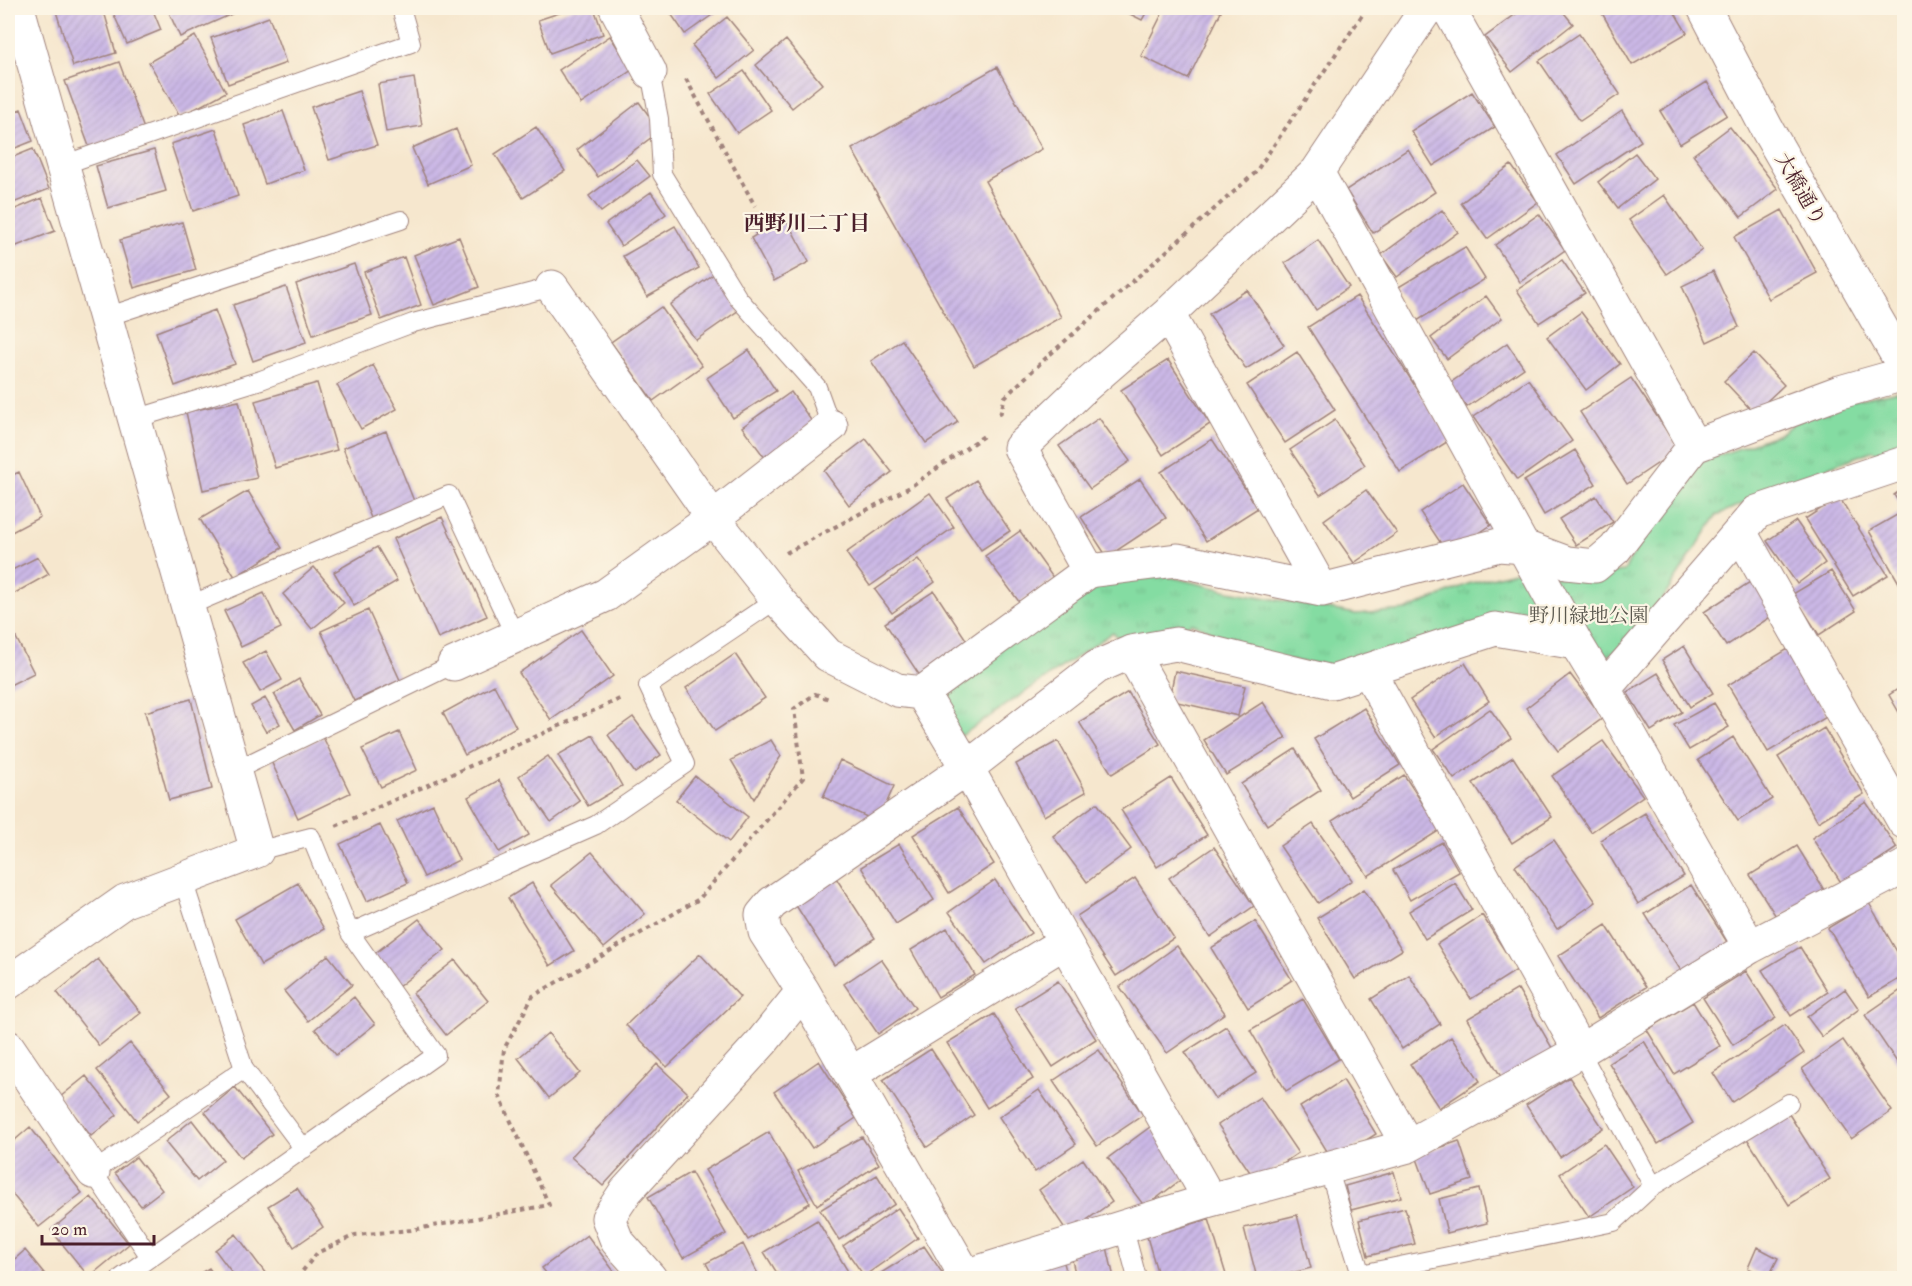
<svg xmlns="http://www.w3.org/2000/svg" width="1912" height="1286" viewBox="0 0 1912 1286" font-family="'IM FELL Double Pica','Noto Serif JP',serif">
<style>
.park{fill:url(#park-tufts);stroke:#677e66;stroke-width:1.5}
.building{fill:url(#building-hatch)}
.lines{fill:none;stroke-linecap:round;stroke-linejoin:round}
.lane-casing{stroke:#a0837c;stroke-width:20}
.street-casing{stroke:#a0837c;stroke-width:35}
.path{stroke:#a0837c;stroke-width:4;stroke-dasharray:4.5 4.5;stroke-linecap:butt}
.lane{stroke:#fff;stroke-width:18}
.street{stroke:#fff;stroke-width:33}
.labels{text-anchor:middle;stroke-width:4.5;stroke-linejoin:round;paint-order:stroke}
.street-label{font-size:20px;fill:#4a1f2b;stroke:#fcf5e5}
.park-label{font-size:20px;fill:#5b584f;stroke:#fcf5e5}
.neighbourhood-label{font-size:21px;font-weight:bold;fill:#4a1f2b;stroke:#fcf5e5}
</style>
<defs>
<pattern id="park-tufts" width="24" height="20" patternUnits="userSpaceOnUse" patternTransform="scale(1.5)"><rect width="24" height="20" fill="#84dca2"/><path d="M3 7l-1-3M5 7V3M7 7l1-3M15 17l-1-3M17 17v-4M19 17l1-3" fill="none" stroke="#74bc8c"/></pattern>
<pattern id="building-hatch" width="6" height="6" patternUnits="userSpaceOnUse" patternTransform="scale(1.5)"><rect width="6" height="6" fill="#cbb8e6"/><path d="M-1 1l2-2M0 6l6-6M5 7l2-2" fill="none" stroke="#b09ec5"/></pattern>
</defs>
<rect width="100%" height="100%" fill="#fcf5e5"/>
<filter id="ink" filterUnits="userSpaceOnUse"><feTurbulence type="fractalNoise" baseFrequency=".0167" numOctaves="2"/><feDisplacementMap in="SourceGraphic" scale="12" xChannelSelector="R" yChannelSelector="G"/><feConvolveMatrix kernelMatrix="1 2 1 2 8 2 1 2 1" color-interpolation-filters="sRGB"/></filter>
<filter id="wash" filterUnits="userSpaceOnUse"><feTurbulence type="fractalNoise" baseFrequency=".008" numOctaves="4" result="noise"/><feDisplacementMap in="SourceGraphic" scale="24" xChannelSelector="R" yChannelSelector="G"/><feGaussianBlur stdDeviation="1.35" result="paint"/><feColorMatrix in="noise" values="0 0 0 0 0 0 0 0 0 0 0 0 0 0 0 0 0 1.4 0 .05"/><feComposite in="paint" operator="in"/></filter>
<g filter="url(#wash)">
<rect width="100%" height="100%" fill="#f6e7ce"/>
<path class="park" d="M 1904,390 L 1904,450 L 1896,456 L 1872,451 L 1804,476 L 1717,515 L 1653,614 L 1624,645 L 1607,657 L 1568,653 L 1521,624 L 1334,666 L 1276,659 L 1192,623 L 1131,652 L 1113,632 L 961,736 L 931,689 L 1086,583 L 1158,574 L 1229,591 L 1356,614 L 1407,610 L 1468,584 L 1518,571 L 1584,575 L 1624,571 L 1680,469 L 1779,434 L 1815,408 Z"/>
<g id="blocks">
<path class="building" d="M 55,8 L 103,8 L 116,53 L 73,66 Z
M 111,8 L 152,8 L 161,30 L 127,44 Z
M 167,8 L 229,8 L 232,14 L 180,37 Z
M 574,8 L 594,8 L 603,34 L 550,53 L 538,20 Z
M 667,8 L 722,8 L 685,34 Z
M 1118,8 L 1149,8 L 1142,20 Z
M 1165,8 L 1211,8 L 1221,12 L 1188,79 L 1141,56 Z
M 1524,8 L 1560,8 L 1573,24 L 1512,72 L 1485,37 Z
M 1599,8 L 1672,8 L 1687,33 L 1632,65 Z
M 269,17 L 286,63 L 228,84 L 211,38 Z
M 727,17 L 754,50 L 719,78 L 692,45 Z
M 1579,34 L 1620,94 L 1580,121 L 1539,61 Z
M 195,36 L 226,92 L 180,117 L 149,62 Z
M 610,36 L 632,70 L 581,104 L 559,70 Z
M 786,40 L 822,84 L 792,108 L 756,65 Z
M 119,62 L 144,129 L 90,149 L 65,81 Z
M 997,67 L 1042,149 L 985,181 L 1061,317 L 974,366 L 852,149 Z
M 744,71 L 771,110 L 737,133 L 710,94 Z
M 414,78 L 422,126 L 386,132 L 378,84 Z
M 1707,82 L 1727,115 L 1680,144 L 1660,111 Z
M 359,91 L 377,145 L 329,160 L 311,107 Z
M 1472,92 L 1495,127 L 1433,166 L 1411,131 Z
M 639,102 L 660,131 L 598,177 L 577,150 Z
M 21,109 L 33,141 L 8,151 L 8,114 Z
M 283,111 L 304,170 L 265,184 L 244,125 Z
M 1622,111 L 1641,141 L 1576,184 L 1557,155 Z
M 536,127 L 565,171 L 523,198 L 495,154 Z
M 1730,127 L 1778,189 L 1741,217 L 1693,155 Z
M 216,129 L 238,196 L 193,211 L 171,144 Z
M 456,129 L 471,165 L 428,184 L 412,148 Z
M 33,149 L 49,189 L 8,205 L 8,159 Z
M 1408,149 L 1435,192 L 1373,233 L 1346,190 Z
M 154,150 L 166,191 L 108,208 L 96,166 Z
M 1635,153 L 1655,179 L 1618,208 L 1598,182 Z
M 637,160 L 650,176 L 601,212 L 589,196 Z
M 1511,165 L 1538,202 L 1487,239 L 1461,203 Z
M 651,192 L 666,214 L 621,246 L 606,224 Z
M 1664,195 L 1702,250 L 1667,274 L 1629,220 Z
M 42,198 L 55,231 L 14,247 L 8,231 L 8,212 Z
M 1442,210 L 1458,232 L 1397,277 L 1381,255 Z
M 1782,210 L 1817,273 L 1769,299 L 1734,237 Z
M 1539,214 L 1565,250 L 1520,282 L 1495,245 Z
M 773,216 L 778,226 L 787,221 L 809,262 L 774,281 L 751,238 L 756,235 L 752,227 Z
M 182,222 L 196,270 L 134,288 L 120,240 Z
M 675,226 L 699,268 L 647,297 L 623,256 Z
M 459,237 L 479,287 L 434,305 L 414,255 Z
M 1318,240 L 1349,287 L 1316,310 L 1285,263 Z
M 1465,247 L 1485,279 L 1417,321 L 1397,288 Z
M 404,257 L 421,305 L 381,320 L 364,272 Z
M 1562,260 L 1585,293 L 1539,323 L 1517,290 Z
M 354,264 L 372,315 L 313,335 L 296,284 Z
M 1713,271 L 1739,327 L 1707,342 L 1682,286 Z
M 714,274 L 739,310 L 696,340 L 670,305 Z
M 286,287 L 306,342 L 253,361 L 233,305 Z
M 1247,290 L 1284,345 L 1246,369 L 1209,314 Z
M 1357,296 L 1450,440 L 1400,472 L 1308,327 Z
M 1486,296 L 1502,318 L 1447,359 L 1431,338 Z
M 661,307 L 702,366 L 653,401 L 611,342 Z
M 215,310 L 235,364 L 175,386 L 156,332 Z
M 1581,312 L 1620,364 L 1586,390 L 1547,337 Z
M 902,340 L 958,422 L 926,443 L 871,361 Z
M 1507,343 L 1524,368 L 1467,407 L 1450,383 Z
M 749,350 L 776,391 L 733,418 L 707,378 Z
M 1297,352 L 1335,410 L 1285,443 L 1247,385 Z
M 1754,353 L 1784,385 L 1754,413 L 1724,381 Z
M 1168,360 L 1210,424 L 1163,455 L 1121,390 Z
M 373,365 L 397,409 L 361,429 L 337,385 Z
M 1631,378 L 1679,449 L 1627,484 L 1580,412 Z
M 1528,379 L 1572,441 L 1517,480 L 1473,417 Z
M 317,383 L 337,450 L 275,468 L 255,401 Z
M 791,392 L 813,423 L 765,458 L 742,427 Z
M 239,401 L 257,478 L 203,490 L 186,412 Z
M 1099,418 L 1130,461 L 1090,489 L 1059,446 Z
M 1335,420 L 1365,465 L 1320,495 L 1290,450 Z
M 386,431 L 414,501 L 371,518 L 343,448 Z
M 866,439 L 892,472 L 849,505 L 824,471 Z
M 1212,439 L 1258,508 L 1206,541 L 1161,472 Z
M 1575,450 L 1596,484 L 1544,515 L 1524,481 Z
M 19,472 L 40,517 L 8,534 L 8,477 Z
M 1140,479 L 1166,518 L 1107,557 L 1081,517 Z
M 976,480 L 1010,531 L 981,550 L 947,499 Z
M 1463,483 L 1491,525 L 1448,554 L 1420,512 Z
M 1904,488 L 1904,510 L 1894,495 Z
M 1366,490 L 1397,533 L 1354,563 L 1324,520 Z
M 248,491 L 282,548 L 235,577 L 200,519 Z
M 930,493 L 954,527 L 870,586 L 846,553 Z
M 1596,496 L 1613,522 L 1576,545 L 1559,519 Z
M 1839,497 L 1888,575 L 1853,596 L 1805,519 Z
M 1902,512 L 1904,517 L 1904,587 L 1902,588 L 1869,531 Z
M 442,517 L 487,616 L 438,638 L 393,539 Z
M 1796,521 L 1825,563 L 1797,584 L 1767,541 Z
M 1020,531 L 1054,579 L 1020,603 L 985,556 Z
M 377,547 L 397,581 L 354,606 L 334,572 Z
M 38,557 L 49,574 L 8,597 L 8,572 Z
M 918,559 L 935,582 L 892,613 L 875,590 Z
M 314,567 L 344,603 L 312,629 L 283,594 Z
M 1831,571 L 1856,611 L 1819,635 L 1793,594 Z
M 1753,580 L 1775,614 L 1726,646 L 1704,612 Z
M 934,591 L 969,644 L 920,676 L 885,623 Z
M 264,593 L 281,628 L 241,647 L 224,611 Z
M 368,610 L 400,680 L 354,701 L 321,631 Z
M 8,622 L 34,673 L 8,686 Z
M 581,630 L 613,676 L 551,720 L 519,673 Z
M 1684,646 L 1713,693 L 1690,707 L 1662,660 Z
M 1788,649 L 1828,716 L 1768,752 L 1728,685 Z
M 266,651 L 282,680 L 260,692 L 243,663 Z
M 735,654 L 765,698 L 715,731 L 686,688 Z
M 1465,663 L 1489,701 L 1435,737 L 1410,700 Z
M 1175,671 L 1245,686 L 1238,716 L 1169,700 Z
M 1658,673 L 1682,712 L 1651,731 L 1627,692 Z
M 1570,674 L 1603,718 L 1558,751 L 1526,708 Z
M 299,679 L 320,715 L 295,730 L 274,694 Z
M 494,685 L 516,727 L 465,755 L 443,713 Z
M 1904,685 L 1904,721 L 1889,695 Z
M 1128,692 L 1160,744 L 1112,774 L 1079,722 Z
M 265,698 L 280,724 L 266,732 L 251,706 Z
M 191,699 L 212,789 L 169,800 L 145,712 Z
M 1263,702 L 1286,738 L 1226,775 L 1204,740 Z
M 1714,703 L 1729,727 L 1689,750 L 1674,725 Z
M 1364,708 L 1400,765 L 1350,797 L 1314,739 Z
M 1490,709 L 1511,738 L 1454,779 L 1433,749 Z
M 633,717 L 661,755 L 635,773 L 608,735 Z
M 1824,728 L 1864,794 L 1818,822 L 1778,757 Z
M 399,732 L 417,770 L 381,787 L 362,749 Z
M 593,735 L 622,786 L 588,806 L 558,755 Z
M 323,737 L 350,793 L 298,818 L 271,761 Z
M 1733,737 L 1772,799 L 1738,821 L 1698,760 Z
M 771,740 L 781,756 L 754,799 L 731,760 Z
M 1058,741 L 1086,792 L 1044,816 L 1016,764 Z
M 1603,741 L 1643,796 L 1591,832 L 1552,776 Z
M 1295,749 L 1321,790 L 1267,825 L 1241,784 Z
M 548,756 L 580,801 L 551,822 L 519,776 Z
M 1513,757 L 1552,817 L 1512,843 L 1473,783 Z
M 840,760 L 894,786 L 878,822 L 823,797 Z
M 1404,775 L 1440,830 L 1368,876 L 1332,821 Z
M 695,776 L 748,817 L 729,842 L 676,800 Z
M 1171,778 L 1207,835 L 1157,867 L 1121,810 Z
M 499,780 L 529,835 L 499,852 L 468,797 Z
M 1866,802 L 1897,848 L 1842,884 L 1812,838 Z
M 1097,803 L 1131,849 L 1087,882 L 1053,836 Z
M 433,804 L 459,860 L 424,877 L 397,821 Z
M 958,807 L 994,864 L 949,893 L 913,835 Z
M 1645,813 L 1684,876 L 1638,904 L 1600,840 Z
M 1313,824 L 1352,880 L 1318,903 L 1280,846 Z
M 380,825 L 408,883 L 367,901 L 340,844 Z
M 1554,840 L 1596,902 L 1557,929 L 1515,866 Z
M 1442,842 L 1459,872 L 1410,900 L 1393,870 Z
M 899,844 L 934,900 L 896,924 L 861,867 Z
M 1797,846 L 1824,890 L 1777,918 L 1750,875 Z
M 1214,847 L 1254,906 L 1210,937 L 1169,878 Z
M 592,852 L 645,914 L 604,948 L 551,885 Z
M 836,878 L 875,938 L 834,965 L 795,904 Z
M 1135,878 L 1174,938 L 1116,976 L 1077,916 Z
M 995,880 L 1031,933 L 986,964 L 949,912 Z
M 298,883 L 324,929 L 261,965 L 235,919 Z
M 532,883 L 574,951 L 550,966 L 508,898 Z
M 1455,883 L 1472,910 L 1425,939 L 1409,911 Z
M 1691,885 L 1729,945 L 1683,974 L 1645,914 Z
M 1364,889 L 1402,950 L 1355,979 L 1317,918 Z
M 1869,903 L 1904,964 L 1904,976 L 1869,997 L 1828,928 Z
M 1482,915 L 1517,970 L 1471,999 L 1437,944 Z
M 419,919 L 445,950 L 398,987 L 373,955 Z
M 1255,921 L 1292,980 L 1248,1008 L 1211,948 Z
M 1606,925 L 1646,987 L 1598,1018 L 1558,956 Z
M 947,928 L 975,975 L 938,997 L 911,950 Z
M 1177,946 L 1225,1013 L 1167,1053 L 1120,987 Z
M 1800,947 L 1828,992 L 1791,1016 L 1762,970 Z
M 700,954 L 740,997 L 667,1067 L 626,1025 Z
M 328,955 L 352,985 L 308,1021 L 284,991 Z
M 98,959 L 141,1013 L 99,1046 L 57,992 Z
M 881,959 L 915,1008 L 878,1034 L 844,984 Z
M 455,960 L 488,1001 L 446,1035 L 413,993 Z
M 1746,971 L 1776,1018 L 1733,1045 L 1703,998 Z
M 1409,975 L 1440,1024 L 1402,1049 L 1371,999 Z
M 1058,981 L 1096,1039 L 1053,1067 L 1015,1008 Z
M 1904,988 L 1904,1069 L 1903,1071 L 1865,1015 Z
M 1518,989 L 1555,1053 L 1504,1082 L 1467,1019 Z
M 1845,989 L 1859,1009 L 1822,1037 L 1807,1017 Z
M 354,997 L 375,1024 L 336,1055 L 315,1029 Z
M 1303,999 L 1339,1059 L 1286,1091 L 1250,1030 Z
M 1693,1002 L 1720,1046 L 1674,1074 L 1647,1030 Z
M 994,1014 L 1033,1079 L 987,1108 L 947,1043 Z
M 1785,1025 L 1804,1053 L 1732,1102 L 1713,1073 Z
M 1226,1026 L 1256,1073 L 1215,1099 L 1185,1052 Z
M 548,1033 L 580,1073 L 549,1098 L 518,1058 Z
M 1451,1037 L 1480,1081 L 1439,1108 L 1410,1064 Z
M 1843,1040 L 1892,1111 L 1851,1139 L 1802,1069 Z
M 1644,1041 L 1693,1123 L 1658,1144 L 1609,1063 Z
M 130,1043 L 171,1094 L 137,1121 L 97,1070 Z
M 931,1049 L 974,1115 L 927,1147 L 883,1080 Z
M 1099,1050 L 1143,1115 L 1097,1146 L 1053,1081 Z
M 819,1061 L 856,1118 L 812,1148 L 774,1092 Z
M 657,1064 L 688,1093 L 603,1186 L 571,1157 Z
M 86,1076 L 117,1115 L 91,1136 L 60,1097 Z
M 1569,1077 L 1603,1128 L 1560,1157 L 1526,1105 Z
M 1343,1080 L 1376,1134 L 1333,1161 L 1300,1107 Z
M 235,1087 L 272,1134 L 241,1158 L 205,1112 Z
M 1039,1090 L 1076,1144 L 1035,1172 L 999,1117 Z
M 1260,1097 L 1298,1153 L 1256,1181 L 1218,1125 Z
M 1787,1111 L 1830,1179 L 1789,1205 L 1746,1137 Z
M 192,1120 L 223,1160 L 197,1181 L 165,1142 Z
M 30,1127 L 82,1193 L 39,1227 L 8,1189 L 8,1146 Z
M 1150,1127 L 1187,1175 L 1145,1207 L 1108,1158 Z
M 769,1132 L 810,1203 L 748,1240 L 705,1170 Z
M 862,1137 L 879,1164 L 817,1205 L 798,1171 Z
M 1459,1141 L 1472,1180 L 1430,1194 L 1416,1156 Z
M 1604,1144 L 1633,1187 L 1589,1217 L 1560,1174 Z
M 136,1157 L 162,1190 L 141,1206 L 115,1173 Z
M 1083,1159 L 1112,1202 L 1068,1233 L 1039,1190 Z
M 691,1172 L 726,1234 L 683,1258 L 648,1197 Z
M 1394,1172 L 1401,1197 L 1351,1210 L 1345,1186 Z
M 877,1175 L 895,1204 L 839,1240 L 820,1210 Z
M 297,1188 L 323,1227 L 294,1247 L 268,1206 Z
M 1479,1189 L 1487,1223 L 1447,1233 L 1439,1199 Z
M 91,1197 L 129,1244 L 89,1277 L 51,1230 Z
M 898,1208 L 918,1238 L 864,1276 L 843,1246 Z
M 1405,1208 L 1415,1244 L 1368,1256 L 1359,1220 Z
M 1297,1215 L 1311,1268 L 1273,1278 L 1257,1278 L 1244,1228 Z
M 1209,1219 L 1227,1278 L 1159,1278 L 1147,1237 Z
M 817,1220 L 852,1278 L 780,1278 L 764,1252 Z
M 236,1234 L 269,1278 L 236,1278 L 215,1250 Z
M 587,1235 L 619,1278 L 550,1278 L 542,1268 Z
M 1105,1238 L 1114,1278 L 1076,1278 L 1069,1246 Z
M 743,1244 L 760,1278 L 714,1278 L 706,1263 Z
M 924,1246 L 943,1274 L 936,1278 L 873,1278 Z
M 1757,1247 L 1778,1258 L 1768,1278 L 1748,1268 Z
M 25,1250 L 48,1278 L 8,1278 L 8,1265 Z
M 1061,1251 L 1068,1278 L 1045,1278 L 1039,1257 Z
M 1904,1256 L 1904,1278 L 1898,1278 Z
M 209,1268 L 216,1278 L 192,1278 Z
M 1035,1270 L 1038,1278 L 1007,1278 Z"/>
</g>
</g>
<g filter="url(#ink)">
<use href="#blocks" fill-opacity="0" stroke="#a0837c" stroke-width="1.5"/>
<g class="lines">
<defs>
<path id="lane" d="M 650,72 L 659,119 L 662,174 L 738,298 L 817,387 L 831,426
M 63,165 L 411,43 L 401,8
M 106,317 L 401,220
M 135,419 L 261,380 L 413,323 L 552,287
M 188,606 L 449,495 L 515,636
M 234,771 L 454,664
M 257,851 L 311,837 L 350,933 L 596,825 L 685,764 L 648,686 L 777,599
M 183,880 L 244,1069 L 304,1149
M 1580,1051 L 1653,1186 L 1789,1103
M 1328,1168 L 1362,1278
M 1124,1229 L 1137,1278
M 150,1257 L 93,1172 L 244,1069
M 1361,1274 L 1614,1222 L 1653,1186
M 121,1278 L 436,1055 L 350,933"/>
<path id="street" d="M 616,8 L 650,72
M 1427,8 L 1317,172 L 1168,314 L 1084,387 L 1020,448 L 1089,571 L 1177,560 L 1322,590 L 1499,545 L 1524,547 L 1567,563 L 1595,566 L 1615,549 L 1694,446 L 1840,392 L 1904,374
M 1448,8 L 1694,446
M 1704,8 L 1767,129 L 1904,367
M 1317,172 L 1576,643
M 552,287 L 713,518 L 777,599 L 828,655 L 897,690 L 922,693 L 1089,571
M 1168,314 L 1322,590
M 1740,532 L 1904,822
M 1131,652 L 1408,1146
M 454,664 L 606,595 L 713,518 L 831,426
M 1368,670 L 1580,1051
M 1604,689 L 1750,947
M 922,693 L 967,768 L 1210,1200
M 8,983 L 125,901 L 257,851 L 18,8
M 803,991 L 967,1278
M 8,1047 L 93,1172
M 852,1073 L 1063,943
M 650,1278 L 617,1241 L 608,1218 L 626,1191 L 762,1042 L 803,991 L 765,932 L 762,915 L 772,903 L 967,768 L 1097,667 L 1131,652 L 1176,644 L 1332,682 L 1495,629 L 1576,643 L 1604,689 L 1757,512 L 1904,463
M 959,1278 L 1210,1200 L 1408,1146 L 1580,1051 L 1750,947 L 1904,867"/>
</defs>
<use href="#lane" class="lane-casing"/>
<use href="#street" class="street-casing"/>
<path class="path" d="M 686,79 L 755,206
M 1000,415 L 1005,397 L 1047,357 L 1255,173 L 1367,8
M 786,553 L 910,487 L 985,435
M 336,826 L 622,698
M 297,1278 L 317,1253 L 355,1235 L 411,1230 L 549,1205 L 499,1095 L 504,1049 L 533,996 L 699,899 L 803,778 L 794,709 L 815,694 L 829,699"/>
<use href="#lane" class="lane"/>
<use href="#street" class="street"/>
</g>
</g>
<g class="labels">
<g class="street-label">
<text transform="translate(1801 189) rotate(60)" y="7">大橋通り</text>
</g>
<g class="park-label">
<text x="1589" y="622">野川緑地公園</text>
</g>
<g class="neighbourhood-label">
<text x="807" y="230">西野川二丁目</text>
</g>
</g>
<rect width="1912" height="1286" fill="none" stroke="#fcf5e5" stroke-width="30"/>
<path d="M42 1235v9h112v-9" fill="none" stroke="#4a1f2b" stroke-width="3"/>
<text x="51" y="1235" font-size="18" fill="#4a1f2b" stroke="#fcf5e5" stroke-width="4.5" paint-order="stroke">20 m</text>
</svg>
